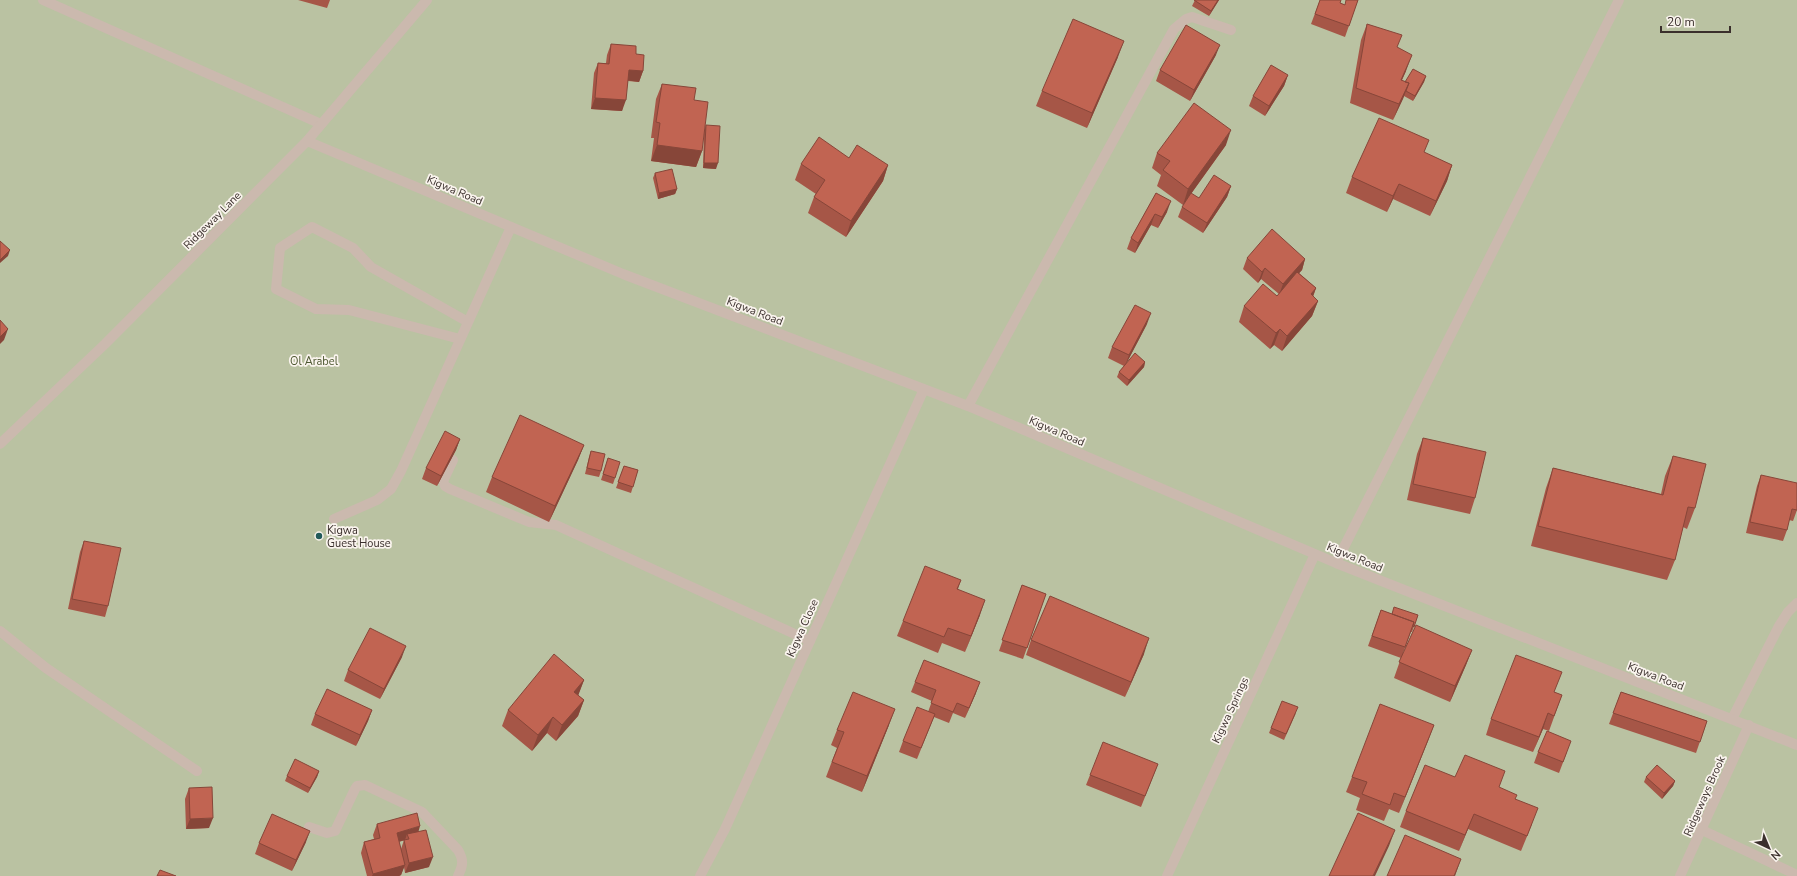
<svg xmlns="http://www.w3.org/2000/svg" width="1797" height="876" viewBox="0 0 1797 876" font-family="'Nunito Sans',sans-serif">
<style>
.green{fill:#bac2a2}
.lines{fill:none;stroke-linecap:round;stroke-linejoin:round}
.service{stroke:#cbb9ae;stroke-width:10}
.minor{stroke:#cbb9ae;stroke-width:10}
.wall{fill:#a65647;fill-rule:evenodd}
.shaded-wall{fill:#874639}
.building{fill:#c16452;stroke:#874639}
.poi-dot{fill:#225a5a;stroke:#faf4ee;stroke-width:1.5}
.labels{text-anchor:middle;stroke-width:3.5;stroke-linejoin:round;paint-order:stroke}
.street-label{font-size:11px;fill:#3a2f2c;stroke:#faf4ee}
.park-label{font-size:11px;fill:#4c5730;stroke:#faf4ee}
.poi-label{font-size:11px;fill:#3a2f2c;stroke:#faf4ee;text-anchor:start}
</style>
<rect width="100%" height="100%" fill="#f3eae2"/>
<path class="green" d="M 0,0 L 1797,0 L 1797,876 L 0,876 Z"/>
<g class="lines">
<path class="service" d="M 43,0 L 321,124
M 460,339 L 349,310 L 316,309 L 276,289 L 280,248 L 312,227 L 353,248 L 371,267 L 468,322
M 453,460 L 443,481 L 445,486 L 450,489 L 529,522 L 556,525 L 810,641
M 334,519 L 377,500 L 391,489 L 401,471 L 511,227
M 1732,719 L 1779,626 L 1788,612 L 1797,603
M 1702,830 L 1797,875"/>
<path class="minor" d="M 307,141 L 623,274 L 968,406 L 1336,563 L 1797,745
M 968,406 L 1174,29 L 1186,19 L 1192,17 L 1231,30
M 0,444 L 105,344 L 307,141 L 427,0
M 1336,563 L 1619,0
M 0,631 L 46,668 L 197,771
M 309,827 L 327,833 L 335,831 L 355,789 L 357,786 L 365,785 L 422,812 L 458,850 C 464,860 463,866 458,876
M 700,876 L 725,829 L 924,389
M 1167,876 L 1315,554
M 1680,876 L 1749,725"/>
</g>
<path class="wall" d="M 298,0 L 330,0 L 327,8 Z
M 1195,0 L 1219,0 L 1209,16 L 1192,6 Z
M 1320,0 L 1340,3 L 1345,5 L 1358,0 L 1345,37 L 1311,24 Z
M 1367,24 L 1397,47 L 1406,71 L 1402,80 L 1405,82 L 1426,76 L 1424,82 L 1413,101 L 1404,96 L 1393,120 L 1350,103 L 1361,40 Z
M 611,44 L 636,54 L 643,71 L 639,82 L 628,81 L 622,111 L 591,109 L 594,73 L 598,63 L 606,63 L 607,55 Z
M 1216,55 L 1190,101 L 1156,81 L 1160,70 Z
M 1118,57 L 1087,128 L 1036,106 L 1042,91 Z
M 1288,75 L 1284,86 L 1265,116 L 1249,106 L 1253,96 Z
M 662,84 L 694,100 L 702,151 L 696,167 L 651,161 L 654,138 L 651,138 L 656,99 Z
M 706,125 L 716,169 L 703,168 L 704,131 Z
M 1226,145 L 1183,205 L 1157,186 L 1161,175 L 1152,168 L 1157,153 Z
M 1425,153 L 1452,165 L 1447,181 L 1430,216 L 1393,199 L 1387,212 L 1346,193 L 1352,177 Z
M 849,158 L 888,165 L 883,181 L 846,237 L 808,213 L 814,197 L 816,194 L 795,180 L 801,164 Z
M 655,173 L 677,189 L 675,194 L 658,199 L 653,178 Z
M 1231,186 L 1227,197 L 1203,233 L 1178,217 L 1182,207 L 1199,198 Z
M 1156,193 L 1167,212 L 1158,228 L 1151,225 L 1135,253 L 1127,249 L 1131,238 Z
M 1247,258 L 1305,259 L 1302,270 L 1299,273 L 1316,288 L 1313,297 L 1318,301 L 1312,316 L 1282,351 L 1274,345 L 1270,349 L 1239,322 L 1244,306 L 1277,296 L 1279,294 L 1261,279 L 1258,283 L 1243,269 Z
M 1147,324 L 1126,364 L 1145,362 L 1144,367 L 1127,386 L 1117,377 L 1119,372 L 1124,366 L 1108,358 L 1112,347 Z
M 1423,438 L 1475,498 L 1470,514 L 1407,500 L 1417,454 Z
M 460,439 L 456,450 L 437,486 L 422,479 L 426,468 Z
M 584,445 L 578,460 L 549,522 L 486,492 L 492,477 Z
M 591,451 L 601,471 L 599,477 L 585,474 L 589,457 Z
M 1673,456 L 1695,508 L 1687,529 L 1683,527 L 1675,560 L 1667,580 L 1531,546 L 1546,488 L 1553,468 L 1661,494 L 1665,476 Z
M 608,458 L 615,478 L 613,484 L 601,480 Z
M 624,466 L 638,470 L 631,493 L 616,488 Z
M 1761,475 L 1797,510 L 1793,521 L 1789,520 L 1787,530 L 1783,541 L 1746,533 L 1757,486 Z
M 84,541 L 108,606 L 105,617 L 68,609 L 80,552 Z
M 961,580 L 958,589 L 980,615 L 965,652 L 942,643 L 938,653 L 897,636 L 903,621 Z
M 1022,585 L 1046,594 L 1023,659 L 999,651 Z
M 1381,610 L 1392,614 L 1418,615 L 1412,632 L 1411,632 L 1403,653 L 1472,650 L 1466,665 L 1450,702 L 1394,678 L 1401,658 L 1368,646 Z
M 1031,640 L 1144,654 L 1125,697 L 1026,655 Z
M 402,657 L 380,699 L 344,681 L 348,670 Z
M 584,680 L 578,695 L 584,700 L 578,716 L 556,741 L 547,733 L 532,751 L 502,726 L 508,710 Z
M 915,682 L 976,693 L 965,718 L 953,713 L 949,723 L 934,717 L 917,759 L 899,752 L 903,741 L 928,712 L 932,701 L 911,692 Z
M 1554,692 L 1562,695 L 1549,731 L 1543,729 L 1533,752 L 1486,735 L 1491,719 Z
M 1621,692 L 1707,721 L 1696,753 L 1609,724 Z
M 372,710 L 368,721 L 356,746 L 311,725 L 315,714 Z
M 1296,713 L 1284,740 L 1269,733 L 1271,728 Z
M 889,725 L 862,792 L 826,777 L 837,748 L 831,745 L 837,730 Z
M 1434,725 L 1399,813 L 1389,809 L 1384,821 L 1356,810 L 1360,798 L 1346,792 L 1352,777 Z
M 1538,752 L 1567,752 L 1559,773 L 1534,763 Z
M 1158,764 L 1141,807 L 1086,785 L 1090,775 Z
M 319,771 L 317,777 L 308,793 L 285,781 L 287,776 Z
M 1455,777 L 1499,788 L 1516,799 L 1532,824 L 1521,851 L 1468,829 L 1459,851 L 1400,827 L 1406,811 Z
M 1646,777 L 1675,781 L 1673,786 L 1662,799 L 1644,782 Z
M 189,788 L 209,828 L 186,829 L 185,799 Z
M 377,824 L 418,832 L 429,867 L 405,873 L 404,867 L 401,875 L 399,876 L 367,876 L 361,853 L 364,842 L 374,839 L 373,835 ZM 404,840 L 401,849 L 399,842 L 405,840 Z
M 306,842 L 292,871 L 255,854 L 259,843 Z"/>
<path class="shaded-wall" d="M 1218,0 L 1219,0 L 1209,16 L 1211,11 Z
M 1124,41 L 1118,57 L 1087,128 L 1092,113 Z
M 1220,45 L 1216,55 L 1190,101 L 1194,90 Z
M 1412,55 L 1406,71 L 1395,95 L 1401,80 Z
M 629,70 L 643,71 L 639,82 L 625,80 Z
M 1288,75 L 1284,86 L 1265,116 L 1269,106 Z
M 1426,76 L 1424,82 L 1413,101 L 1415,96 Z
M 1409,83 L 1403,99 L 1393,120 L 1399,104 Z
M 595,98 L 626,100 L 622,111 L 591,109 Z
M 1231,130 L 1226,145 L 1183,205 L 1188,189 Z
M 657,145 L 702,151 L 696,167 L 651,161 Z
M 704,163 L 718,163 L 716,169 L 703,168 Z
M 888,165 L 883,181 L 846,237 L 851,221 Z
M 1452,165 L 1447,181 L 1430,216 L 1436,201 Z
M 1399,184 L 1393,199 L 1387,212 L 1393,196 Z
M 1231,186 L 1227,197 L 1203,233 L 1207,223 Z
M 677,189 L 675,194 L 658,199 L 659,193 Z
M 1171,201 L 1167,212 L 1158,228 L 1162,217 Z
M 1155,214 L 1151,225 L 1135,253 L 1138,243 Z
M 10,250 L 8,256 L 0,263 L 0,260 Z
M 1305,259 L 1302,270 L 1279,295 L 1283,284 Z
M 1265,268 L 1261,279 L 1258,283 L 1262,272 Z
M 1316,288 L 1310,304 L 1311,294 Z
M 1318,301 L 1312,316 L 1282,351 L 1287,336 Z
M 1151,313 L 1147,324 L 1125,366 L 1129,355 Z
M 8,329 L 4,340 L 0,344 L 0,337 Z
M 1280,329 L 1274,345 L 1270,349 L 1276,333 Z
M 1145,362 L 1144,367 L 1127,386 L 1129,380 Z
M 460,439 L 456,450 L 437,486 L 441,476 Z
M 584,445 L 578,460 L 549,522 L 555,506 Z
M 985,600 L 980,615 L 965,652 L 971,636 Z
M 1149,638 L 1144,654 L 1125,697 L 1131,682 Z
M 406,646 L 402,657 L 380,699 L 384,689 Z
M 1472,650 L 1466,665 L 1450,702 L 1455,686 Z
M 584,680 L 578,696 L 574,692 Z
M 980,682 L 976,693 L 965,718 L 969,708 Z
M 584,700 L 578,716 L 556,741 L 562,725 Z
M 895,709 L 889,725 L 862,792 L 867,776 Z
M 372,710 L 368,721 L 356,746 L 360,735 Z
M 1548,713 L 1543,729 L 1533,752 L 1539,737 Z
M 553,717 L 547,733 L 532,751 L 538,735 Z
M 1434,725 L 1428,741 L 1399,813 L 1405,797 Z
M 319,771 L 317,777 L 308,793 L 310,788 Z
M 1675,781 L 1673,786 L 1662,799 L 1664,793 Z
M 1474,814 L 1468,829 L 1459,851 L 1465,835 Z
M 213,818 L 209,828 L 186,829 L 190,819 Z
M 420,826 L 417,837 L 407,834 L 405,840 L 393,843 L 397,833 Z
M 1395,830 L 1389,846 L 1375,876 L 1373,876 Z
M 310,831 L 306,842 L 292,871 L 296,860 Z
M 433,857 L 429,867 L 405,873 L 409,863 Z
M 1461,859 L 1455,876 L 1454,876 Z
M 405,865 L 401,875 L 399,876 L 372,876 L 373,874 Z"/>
<path class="building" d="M 1194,0 L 1218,0 L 1211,11 Z
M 1320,0 L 1341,0 L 1340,3 L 1345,5 L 1346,0 L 1358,0 L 1349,26 L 1315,14 Z
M 1073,19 L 1124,41 L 1092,113 L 1042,91 Z
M 1367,24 L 1402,35 L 1397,47 L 1412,55 L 1401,80 L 1409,83 L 1399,104 L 1356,88 Z
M 1186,25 L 1220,45 L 1194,90 L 1160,70 Z
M 611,44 L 636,46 L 636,54 L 644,55 L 643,71 L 629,70 L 626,100 L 595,98 L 598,63 L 609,64 Z
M 1271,65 L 1288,75 L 1269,106 L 1253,96 Z
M 1413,69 L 1426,76 L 1415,96 L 1406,91 L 1409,83 L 1405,82 Z
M 662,84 L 696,88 L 694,100 L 708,102 L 702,151 L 657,145 L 660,123 L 656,122 Z
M 1194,103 L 1231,130 L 1188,189 L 1163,170 L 1170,161 L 1157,153 Z
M 1379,118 L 1429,140 L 1424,152 L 1452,165 L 1436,201 L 1399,184 L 1393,196 L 1352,177 Z
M 706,125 L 720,126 L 718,163 L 704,163 Z
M 819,137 L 849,158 L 857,145 L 888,165 L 851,221 L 814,197 L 825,180 L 801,164 Z
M 672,169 L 677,189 L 659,193 L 655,173 Z
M 1214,175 L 1231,186 L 1207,223 L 1182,207 L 1191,193 L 1199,198 Z
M 1156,193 L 1171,201 L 1162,217 L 1155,214 L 1138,243 L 1131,238 Z
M 1272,229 L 1305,259 L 1283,284 L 1265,268 L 1262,272 L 1247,258 Z
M 0,241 L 10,250 L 0,260 Z
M 1297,272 L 1316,288 L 1311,294 L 1318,301 L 1287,336 L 1280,329 L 1276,333 L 1244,306 L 1263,284 L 1277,296 Z
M 1135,305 L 1151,313 L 1129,355 L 1112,347 Z
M 0,320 L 8,329 L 0,337 Z
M 1135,353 L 1145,362 L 1129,380 L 1119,372 Z
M 520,415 L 584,445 L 555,506 L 492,477 Z
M 445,431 L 460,439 L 441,476 L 426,468 Z
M 1423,438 L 1486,452 L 1475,498 L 1413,484 Z
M 591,451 L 605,454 L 601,471 L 587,468 Z
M 1673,456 L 1706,464 L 1695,508 L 1688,507 L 1675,560 L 1538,526 L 1553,468 L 1663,495 Z
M 608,458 L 620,462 L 615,478 L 603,474 Z
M 624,466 L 638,470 L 633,487 L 618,482 Z
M 1761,475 L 1797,483 L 1797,510 L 1792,509 L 1787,530 L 1750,522 Z
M 84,541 L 121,548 L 108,606 L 72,599 Z
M 925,566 L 961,580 L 957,589 L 985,600 L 971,636 L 948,628 L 944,637 L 903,621 Z
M 1022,585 L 1046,594 L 1027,648 L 1002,640 Z
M 1050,596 L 1149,638 L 1131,682 L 1031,640 Z
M 1394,607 L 1418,615 L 1414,627 L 1413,626 L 1414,622 L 1392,614 Z
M 1381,610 L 1414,622 L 1405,647 L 1372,636 Z
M 1416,625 L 1472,650 L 1455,686 L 1399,662 Z
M 370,628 L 406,646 L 384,689 L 348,670 Z
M 554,654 L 584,680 L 574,692 L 584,700 L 562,725 L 553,717 L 538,735 L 508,710 Z
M 1516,655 L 1562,672 L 1554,692 L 1562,695 L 1554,716 L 1548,713 L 1539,737 L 1491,719 Z
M 924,660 L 980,682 L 969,708 L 957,703 L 953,712 L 931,703 L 936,690 L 915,682 Z
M 327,689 L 372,710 L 360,735 L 315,714 Z
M 853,692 L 895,709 L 867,776 L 832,762 L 844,732 L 837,730 Z
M 1621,692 L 1707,721 L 1700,742 L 1613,713 Z
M 1282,701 L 1298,707 L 1286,734 L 1271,728 Z
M 1380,704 L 1434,725 L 1405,797 L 1394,793 L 1390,805 L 1362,794 L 1367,782 L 1352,777 Z
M 917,707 L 935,714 L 921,748 L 903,741 Z
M 1547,731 L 1571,741 L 1563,762 L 1538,752 Z
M 1103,742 L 1158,764 L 1145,796 L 1090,775 Z
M 1465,755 L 1505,771 L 1499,787 L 1517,795 L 1515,799 L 1538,808 L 1527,836 L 1474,814 L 1465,835 L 1406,811 L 1425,765 L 1455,777 Z
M 295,759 L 319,771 L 310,788 L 287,776 Z
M 1657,765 L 1675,781 L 1664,793 L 1646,777 Z
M 212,787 L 213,818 L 190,819 L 189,788 Z
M 417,813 L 420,826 L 397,833 L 405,865 L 373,874 L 364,842 L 380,838 L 377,824 Z
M 1358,813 L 1395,830 L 1373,876 L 1329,876 Z
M 272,814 L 310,831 L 296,860 L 259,843 Z
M 426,830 L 433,857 L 409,863 L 404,840 L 409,839 L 407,834 Z
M 1405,835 L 1461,859 L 1454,876 L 1387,876 Z
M 160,870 L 176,876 L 157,876 Z"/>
<circle class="poi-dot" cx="319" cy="536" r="4"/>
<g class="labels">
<g class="street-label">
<text transform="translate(455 190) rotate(23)" y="4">Kigwa Road</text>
<text transform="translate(212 220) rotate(-45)" y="4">Ridgeway Lane</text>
<text transform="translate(755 311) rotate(21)" y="4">Kigwa Road</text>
<text transform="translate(1057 431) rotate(23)" y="4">Kigwa Road</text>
<text transform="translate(1355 557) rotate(22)" y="4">Kigwa Road</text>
<text transform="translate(802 628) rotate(-66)" y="4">Kigwa Close</text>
<text transform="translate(1656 676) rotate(21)" y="4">Kigwa Road</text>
<text transform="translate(1230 710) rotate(-65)" y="4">Kigwa Springs</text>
<text transform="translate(1704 796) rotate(-66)" y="4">Ridgeways Brook</text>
</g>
<g class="park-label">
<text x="314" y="365">Ol Arabel</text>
</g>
<g class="poi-label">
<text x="327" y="534">Kigwa<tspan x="327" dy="13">Guest House</tspan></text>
</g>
</g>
<g transform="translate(1769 848) rotate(136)" stroke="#faf4ee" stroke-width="3" paint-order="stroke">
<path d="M0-3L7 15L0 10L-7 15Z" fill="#3a2f2c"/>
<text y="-6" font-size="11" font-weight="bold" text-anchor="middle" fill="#3a2f2c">N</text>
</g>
<path d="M1661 26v6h69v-6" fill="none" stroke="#3a2f2c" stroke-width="2"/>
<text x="1667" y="26" font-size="12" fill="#3a2f2c" stroke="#faf4ee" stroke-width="3" paint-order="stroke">20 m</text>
</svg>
